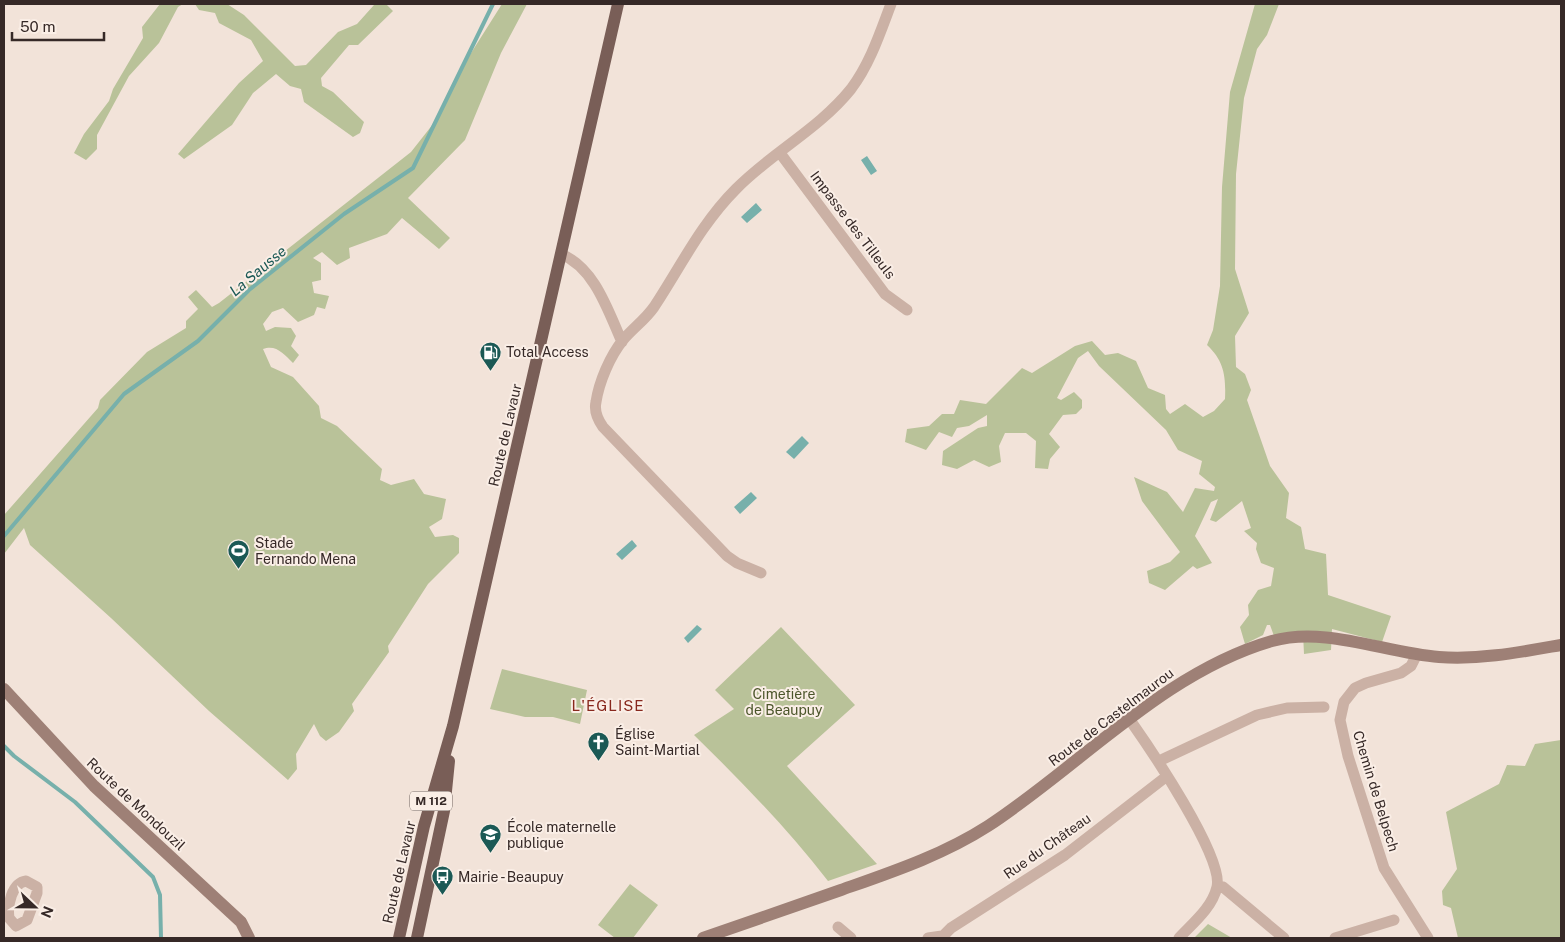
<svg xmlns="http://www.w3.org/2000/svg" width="1565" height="942" viewBox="0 0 1565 942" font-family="'Public Sans',sans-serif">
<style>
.green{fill:#b9c299}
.water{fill:#77b0ab}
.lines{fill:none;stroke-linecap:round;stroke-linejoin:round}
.stream{stroke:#77b0ab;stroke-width:4}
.street{stroke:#cbb1a5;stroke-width:11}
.secondary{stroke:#9e8076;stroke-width:12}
.primary{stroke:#795e57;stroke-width:12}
.labels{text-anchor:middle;stroke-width:4;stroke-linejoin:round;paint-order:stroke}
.shield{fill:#faeee6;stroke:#716460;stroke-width:1}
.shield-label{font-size:12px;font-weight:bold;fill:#362927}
.street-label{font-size:14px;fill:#362927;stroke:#faeee6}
.poi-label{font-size:14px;fill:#362927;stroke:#faeee6;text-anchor:start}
.park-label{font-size:14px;fill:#4b552a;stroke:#faeee6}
.water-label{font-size:15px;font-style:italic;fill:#1b5955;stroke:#faeee6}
.neighbourhood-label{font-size:15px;letter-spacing:1px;fill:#88281d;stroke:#faeee6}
</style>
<rect width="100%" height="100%" fill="#f2e3d9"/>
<path class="green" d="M 160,4 L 183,4 L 178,7 L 159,43 L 129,76 L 97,135 L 97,149 L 86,160 L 74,153 L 84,134 L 109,101 L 113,89 L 143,38 L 142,27 Z
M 195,4 L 227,4 L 244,15 L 295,66 L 306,65 L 338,32 L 357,24 L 374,5 L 386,4 L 393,11 L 358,45 L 349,45 L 321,78 L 322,86 L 333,92 L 364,122 L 360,133 L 353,137 L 304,102 L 301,89 L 290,86 L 276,74 L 253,93 L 232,125 L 184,159 L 178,154 L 239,83 L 263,61 L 251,40 L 219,23 L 215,13 L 199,10 Z
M 502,4 L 527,4 L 501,53 L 465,140 L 408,198 L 450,238 L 439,249 L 402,218 L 387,234 L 349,248 L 350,258 L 337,265 L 322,252 L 313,258 L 321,263 L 321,280 L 312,282 L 314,293 L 329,296 L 325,309 L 317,307 L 314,315 L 298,322 L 283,308 L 272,312 L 263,324 L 266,331 L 275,327 L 291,328 L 296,336 L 291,346 L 299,355 L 293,363 C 284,354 276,344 263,349 L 271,367 L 293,377 L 319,406 L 321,418 L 337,426 L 382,469 L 380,480 L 391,485 L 414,479 L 424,494 L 446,499 L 442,519 L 429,527 L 435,537 L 453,535 L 459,538 L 459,553 L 428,584 L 388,646 L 389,652 L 352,704 L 354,711 L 339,732 L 326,741 L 320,736 L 314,724 L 296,754 L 297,769 L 288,780 L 209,711 L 111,618 L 30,545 L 24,528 L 4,554 L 4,515 L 98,408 L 100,400 L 147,352 L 186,328 L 186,321 L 198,309 L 188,297 L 196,290 L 212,307 L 219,303 L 411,152 L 437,119 L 466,61 Z
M 1255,4 L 1279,4 L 1267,35 L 1257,49 L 1244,98 L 1236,174 L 1235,269 L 1249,313 L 1235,336 L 1236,367 L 1245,374 L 1251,390 L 1247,400 L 1270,466 L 1289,493 L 1286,518 L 1301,527 L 1305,549 L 1326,554 L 1328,595 L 1391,616 L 1382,642 L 1332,629 L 1331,650 L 1304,654 L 1303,633 L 1274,636 L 1270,625 L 1267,625 L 1263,635 L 1245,644 L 1240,627 L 1249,615 L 1248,605 L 1258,590 L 1271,586 L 1274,568 L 1261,563 L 1256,549 L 1257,543 L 1244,531 L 1251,528 L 1242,501 L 1216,522 L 1210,520 L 1218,499 L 1211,502 L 1195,536 L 1212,563 L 1197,569 L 1193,566 L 1165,590 L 1149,583 L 1147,571 L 1170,562 L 1180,552 L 1142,501 L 1134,477 L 1167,492 L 1183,512 L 1195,488 L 1214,491 L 1215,487 L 1199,474 L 1202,461 L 1178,450 L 1166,430 L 1099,366 L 1088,351 L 1078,358 L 1057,398 L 1061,400 L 1074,392 L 1082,400 L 1082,408 L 1076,414 L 1063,415 L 1049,434 L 1060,447 L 1050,459 L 1048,469 L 1035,468 L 1036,441 L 1026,433 L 1005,433 L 999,446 L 1001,462 L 989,467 L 974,460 L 957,469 L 942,465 L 943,451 L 978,428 L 987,426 L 987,415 L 969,426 L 957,428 L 952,437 L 939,432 L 926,450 L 905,442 L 907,429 L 929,426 L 942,414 L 954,414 L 960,400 L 986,404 L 1022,368 L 1032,373 L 1075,346 L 1092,341 L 1105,355 L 1118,353 L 1136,361 L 1148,388 L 1165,395 L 1166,409 L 1170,414 L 1185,404 L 1203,417 L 1214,411 L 1225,399 C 1226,376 1224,361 1207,345 L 1213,330 L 1220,286 L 1222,187 L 1230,92 Z
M 781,627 L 855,705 L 787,766 L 877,864 L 828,881 C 787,828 741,781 694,735 L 734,709 L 715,690 Z
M 502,669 L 587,690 L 580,724 L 553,717 L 525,717 L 490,709 Z
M 1561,740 L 1561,938 L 1458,938 L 1451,908 L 1443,905 L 1442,891 L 1457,869 L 1446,812 L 1499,784 L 1507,765 L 1525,766 L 1535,744 Z
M 630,884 L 658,905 L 633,938 L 615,938 L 598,925 Z
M 1208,924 L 1232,938 L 1194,938 Z"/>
<path class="water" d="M 867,156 L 877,171 L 871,175 L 861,160 Z
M 756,203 L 762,210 L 747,223 L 741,217 Z
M 802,436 L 809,443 L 794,459 L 786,452 Z
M 751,492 L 757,498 L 740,514 L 734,507 Z
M 632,540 L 637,546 L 622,560 L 616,554 Z
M 697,625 L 702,629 L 688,643 L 684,638 Z"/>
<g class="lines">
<path class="stream" d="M 4,536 L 124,394 L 198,341 L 249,290 L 344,214 L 413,168 L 493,4
M 4,746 L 14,756 L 75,802 L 153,877 L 160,895 L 161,938"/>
<path class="street" d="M 780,153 L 885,294 L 907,310
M 561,254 C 595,268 608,311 622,342
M 761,573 L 737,563 L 727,556 L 603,427 C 598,420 594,411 596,402 C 599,382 610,356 623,340 C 633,328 645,320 654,307 C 681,266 701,224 736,189 C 771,153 819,129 851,89 C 870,64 880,33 891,4
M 1417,654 L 1411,666 L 1401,673 L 1366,683 L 1355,688 L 1344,702 L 1340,720 L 1348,756 L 1384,868 L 1428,938
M 1130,720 C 1149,747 1224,857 1217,887 C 1212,908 1193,923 1179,938
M 1159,761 L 1257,715 L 1287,708 L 1324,707
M 26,881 L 37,887 L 37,893 L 27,920 L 16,926 L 9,918 C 7,905 12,883 26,881 Z
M 1218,886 L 1223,887 L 1284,938
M 838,927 L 851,938
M 928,938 L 942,936
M 941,938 L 951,928 L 1065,855 L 1167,776
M 1335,938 L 1394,920"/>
<path class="secondary" d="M 4,689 L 94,786 L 241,922 L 249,938
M 703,938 C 749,922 795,906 841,890 C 892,872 943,855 988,826 C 1080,766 1164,672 1272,641 C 1326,626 1385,653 1439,657 C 1481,660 1521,652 1561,645"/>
<path class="primary" d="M 399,938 L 424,826 L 453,726 L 618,4
M 417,938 L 444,811 L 449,761"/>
</g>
<defs>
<symbol id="fuel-pin" viewBox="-11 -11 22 30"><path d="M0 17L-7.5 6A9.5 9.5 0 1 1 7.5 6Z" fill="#1b5955" stroke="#faeee6"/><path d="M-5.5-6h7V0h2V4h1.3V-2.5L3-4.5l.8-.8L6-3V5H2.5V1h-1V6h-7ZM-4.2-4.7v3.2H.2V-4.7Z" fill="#fff"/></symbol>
<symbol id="stadium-pin" viewBox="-11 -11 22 30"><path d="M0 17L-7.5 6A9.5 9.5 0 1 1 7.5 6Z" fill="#1b5955" stroke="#faeee6"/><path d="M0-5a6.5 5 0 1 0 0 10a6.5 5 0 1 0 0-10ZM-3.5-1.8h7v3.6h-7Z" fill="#fff"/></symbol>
<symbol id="church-pin" viewBox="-11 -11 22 30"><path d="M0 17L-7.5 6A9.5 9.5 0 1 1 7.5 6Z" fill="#1b5955" stroke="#faeee6"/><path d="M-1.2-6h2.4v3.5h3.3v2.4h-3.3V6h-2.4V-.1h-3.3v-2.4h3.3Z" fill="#fff"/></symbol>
<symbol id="school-pin" viewBox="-11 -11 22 30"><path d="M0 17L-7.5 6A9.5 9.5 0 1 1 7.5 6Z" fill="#1b5955" stroke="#faeee6"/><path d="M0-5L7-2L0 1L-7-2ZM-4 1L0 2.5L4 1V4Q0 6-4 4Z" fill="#fff"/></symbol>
<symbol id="bus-pin" viewBox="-11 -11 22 30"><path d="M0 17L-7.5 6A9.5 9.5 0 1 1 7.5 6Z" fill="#1b5955" stroke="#faeee6"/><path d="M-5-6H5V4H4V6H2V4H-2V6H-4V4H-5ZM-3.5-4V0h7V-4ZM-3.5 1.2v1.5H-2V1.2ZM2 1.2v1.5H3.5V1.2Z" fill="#fff"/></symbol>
</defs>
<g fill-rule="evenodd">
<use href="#fuel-pin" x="478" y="340" width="25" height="34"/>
<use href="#stadium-pin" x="226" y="538" width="25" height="34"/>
<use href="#church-pin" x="586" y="730" width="25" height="34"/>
<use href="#school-pin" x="478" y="822" width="25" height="34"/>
<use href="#bus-pin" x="430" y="864" width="25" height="34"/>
</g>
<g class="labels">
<rect class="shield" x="410" y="791.5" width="42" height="19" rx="4"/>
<g class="shield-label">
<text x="431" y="805">M 112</text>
</g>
<g class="street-label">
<text transform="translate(853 225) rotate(53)" y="5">Impasse des Tilleuls</text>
<text transform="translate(505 435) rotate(-77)" y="5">Route de Lavaur</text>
<text transform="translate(1111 717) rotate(-37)" y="5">Route de Castelmaurou</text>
<text transform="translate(1376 791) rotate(73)" y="5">Chemin de Belpech</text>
<text transform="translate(136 804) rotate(43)" y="5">Route de Mondouzil</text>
<text transform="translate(1047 846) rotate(-35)" y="5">Rue du Château</text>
<text transform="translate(399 872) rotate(-77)" y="5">Route de Lavaur</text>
</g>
<g class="poi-label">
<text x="506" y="357">Total Access</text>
<text x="255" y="548">Stade<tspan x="255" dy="16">Fernando Mena</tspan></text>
<text x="615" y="739">Église<tspan x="615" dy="16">Saint-Martial</tspan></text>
<text x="507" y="832">École maternelle<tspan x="507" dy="16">publique</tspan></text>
<text x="458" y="882">Mairie - Beaupuy</text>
</g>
<g class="park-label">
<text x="784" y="699">Cimetière<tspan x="784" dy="16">de Beaupuy</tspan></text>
</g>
<g class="water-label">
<text transform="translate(258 271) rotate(-40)" y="5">La Sausse</text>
</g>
<g class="neighbourhood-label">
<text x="608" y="711">L'ÉGLISE</text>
</g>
</g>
<rect width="1565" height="942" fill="none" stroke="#362927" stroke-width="10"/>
<g transform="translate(35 907) rotate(112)" stroke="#faeee6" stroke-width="4" paint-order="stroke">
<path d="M0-4L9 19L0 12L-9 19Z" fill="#362927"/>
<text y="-8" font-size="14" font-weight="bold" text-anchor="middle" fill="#362927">N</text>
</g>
<path d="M12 32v8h92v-8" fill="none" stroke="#362927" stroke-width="2.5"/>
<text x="20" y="32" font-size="15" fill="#362927" stroke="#faeee6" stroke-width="4" paint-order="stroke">50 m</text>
</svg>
